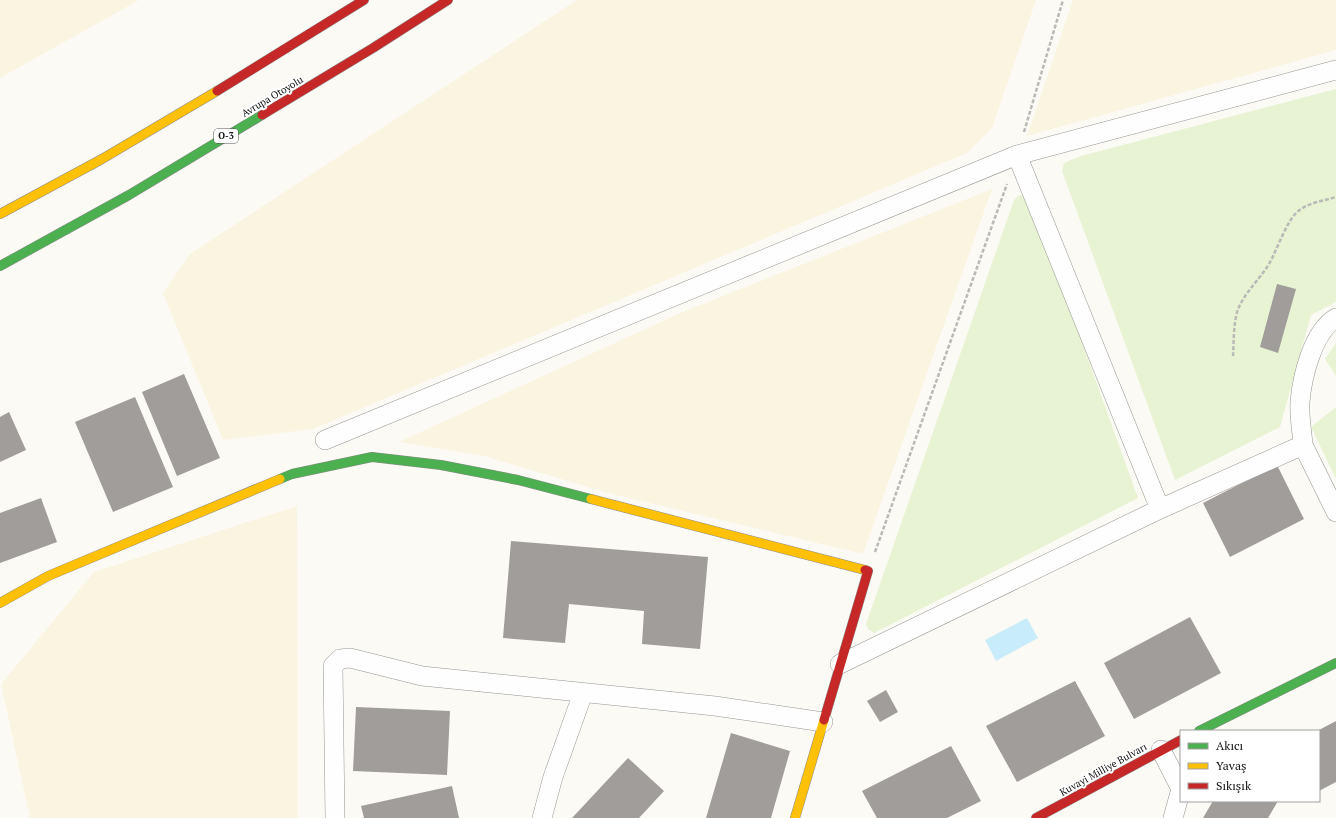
<svg xmlns="http://www.w3.org/2000/svg" width="1336" height="818" viewBox="0 0 1336 818" font-family="'PT Serif',serif">
<style>
.farmland{fill:#faf5e0}
.green{fill:#e8f3d3}
.water{fill:#c8ecf9}
.building{fill:#a09d9a}
.lines{fill:none;stroke-linecap:round;stroke-linejoin:round}
.street-casing{stroke:#969593;stroke-width:20}
.fast-casing{stroke:#8c8b89;stroke-width:10}
.slow-casing{stroke:#8c8b89;stroke-width:10}
.jam-casing{stroke:#8c8b89;stroke-width:10}
.path{stroke:#b9b9b8;stroke-width:2.5;stroke-dasharray:4 2;stroke-linecap:butt}
.street{stroke:#fffefe;stroke-width:19}
.fast{stroke:#4caf50;stroke-width:9}
.slow{stroke:#ffc107;stroke-width:9}
.jam{stroke:#c62828;stroke-width:9}
.labels{text-anchor:middle;stroke-width:4;stroke-linejoin:round;paint-order:stroke}
.shield{fill:#fff;stroke:#575757;stroke-width:1}
.shield-label{font-size:9px;font-weight:bold;fill:#0f0f0f}
.street-label{font-size:10px;fill:#0f0f0f;stroke:#fff}
</style>
<rect width="100%" height="100%" fill="#fcfaf5"/>
<path class="farmland" d="M 0,0 L 139,0 L 0,78 Z
M 577,0 L 1036,0 L 992,128 L 967,153 L 313,429 L 223,440 L 163,293 L 190,254 Z
M 1073,0 L 1336,0 L 1336,50 L 1027,136 Z
M 992,189 L 863,554 L 612,494 L 484,456 L 399,442 L 678,314 Z
M 297,506 L 298,818 L 30,818 L 1,684 L 94,572 Z"/>
<path class="green" d="M 1336,89 L 1336,302 L 1311,315 L 1280,427 L 1175,480 L 1062,171 L 1064,163 L 1081,156 Z
M 1026,193 L 1030,198 L 1138,498 L 874,633 L 868,629 L 866,624 L 1014,200 L 1018,196 Z
M 1336,343 L 1336,376 L 1325,359 Z
M 1336,407 L 1336,479 L 1311,427 Z"/>
<path class="water" d="M 1027,618 L 1038,638 L 996,661 L 985,640 Z"/>
<path class="building" d="M 1277,284 L 1296,289 L 1278,353 L 1260,347 Z
M 184,374 L 220,458 L 177,476 L 142,392 Z
M 135,397 L 173,487 L 113,512 L 75,422 Z
M 9,412 L 26,450 L 0,462 L 0,417 Z
M 1277,465 L 1304,519 L 1230,557 L 1203,503 Z
M 41,498 L 57,542 L 0,563 L 0,513 Z
M 511,541 L 708,557 L 700,649 L 642,644 L 644,611 L 569,604 L 565,643 L 503,638 Z
M 1190,617 L 1221,673 L 1134,719 L 1104,663 Z
M 1075,681 L 1105,736 L 1017,782 L 986,726 Z
M 886,690 L 898,712 L 880,722 L 867,701 Z
M 356,707 L 450,711 L 447,775 L 353,771 Z
M 1336,721 L 1336,782 L 1319,791 L 1319,730 Z
M 731,733 L 790,751 L 771,818 L 706,818 Z
M 951,746 L 981,801 L 947,818 L 877,818 L 862,791 Z
M 628,758 L 664,791 L 639,818 L 572,818 Z
M 452,786 L 459,818 L 364,818 L 361,806 Z
M 1213,801 L 1278,801 L 1268,818 L 1203,818 Z"/>
<g class="lines">
<defs>
<path id="street" d="M 1017,155 L 1160,509
M 325,440 L 1017,155 L 1336,70
M 1303,445 L 1336,512
M 840,664 L 1160,509 L 1303,445 C 1302,431 1299,416 1300,402 C 1302,377 1313,331 1336,318
M 1161,750 L 1181,789 L 1173,818
M 335,818 L 333,666 L 340,659 L 350,658 L 422,676 L 715,706 L 823,722
M 542,818 L 553,777 L 583,693"/>
<path id="fast" d="M 0,266 L 129,195 L 262,115
M 280,479 L 292,474 L 372,457 L 441,465 L 518,480 L 591,499
M 1199,731 L 1336,663"/>
<path id="slow" d="M 0,214 L 102,159 L 217,91
M 591,499 L 865,570
M 0,603 L 48,576 L 280,479
M 795,818 L 824,720"/>
<path id="jam" d="M 217,91 L 364,0
M 262,115 L 373,48 L 448,0
M 824,720 L 868,571 L 865,570
M 1036,818 L 1181,740"/>
</defs>
<use href="#street" class="street-casing"/>
<use href="#fast" class="fast-casing"/>
<use href="#slow" class="slow-casing"/>
<use href="#jam" class="jam-casing"/>
<path class="path" d="M 1024,132 L 1063,0
M 1233,356 C 1234,342 1233,320 1239,307 C 1246,291 1260,279 1269,264 C 1277,250 1285,225 1296,213 C 1306,203 1323,201 1336,197
M 875,552 L 1007,184"/>
<use href="#street" class="street"/>
<use href="#fast" class="fast"/>
<use href="#slow" class="slow"/>
<use href="#jam" class="jam"/>
</g>
<g class="labels">
<rect class="shield" x="214" y="129" width="24" height="14" rx="3"/>
<g class="shield-label">
<text x="226" y="139">O-3</text>
</g>
<g class="street-label">
<text transform="translate(272 96) rotate(-31)" y="4">Avrupa Otoyolu</text>
<text transform="translate(1103 769) rotate(-29)" y="4">Kuvayi Milliye Bulvarı</text>
</g>
</g>
<rect x="1180" y="730" width="140" height="72" fill="#ffffff" stroke="#9f9f9f"/>
<rect x="1188" y="743" width="20" height="6" fill="#4caf50" stroke="#9f9f9f"/>
<text x="1216" y="750" font-size="12" fill="#0f0f0f">Akıcı</text>
<rect x="1188" y="763" width="20" height="6" fill="#ffc107" stroke="#9f9f9f"/>
<text x="1216" y="770" font-size="12" fill="#0f0f0f">Yavaş</text>
<rect x="1188" y="783" width="20" height="6" fill="#c62828" stroke="#9f9f9f"/>
<text x="1216" y="790" font-size="12" fill="#0f0f0f">Sıkışık</text>
</svg>
